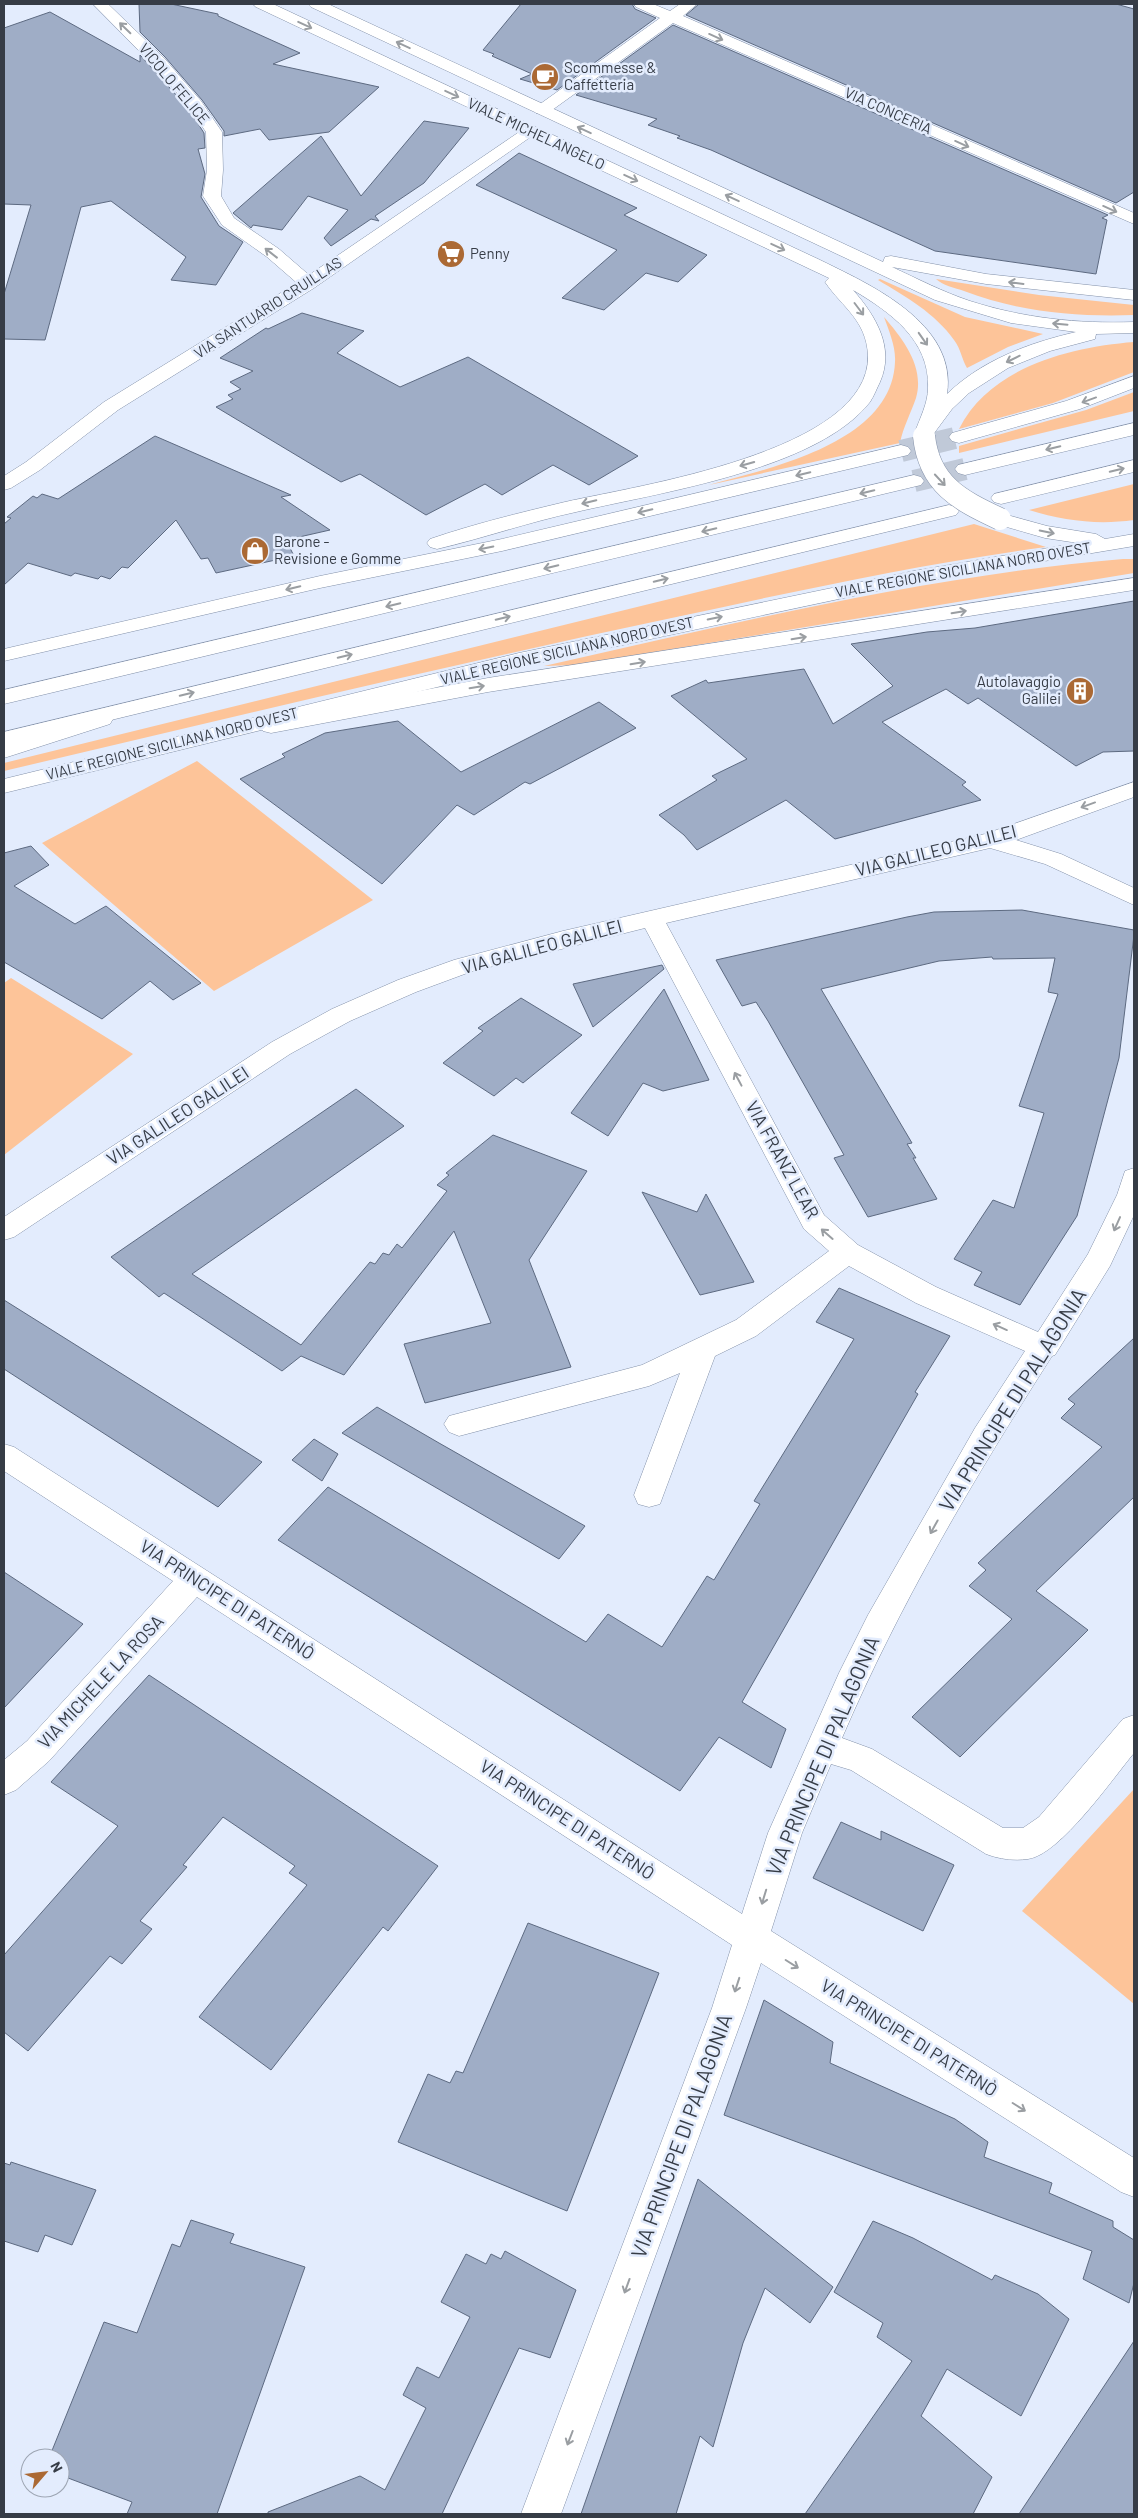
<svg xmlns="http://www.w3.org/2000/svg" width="1138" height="2518" viewBox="0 0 1138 2518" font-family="Barlow,sans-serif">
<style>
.green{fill:#fdc499}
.building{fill:#9fadc6;stroke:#5d6a81}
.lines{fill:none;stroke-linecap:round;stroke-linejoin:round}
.secondary-tunnel{stroke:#c0c9d8;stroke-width:22;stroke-dasharray:22 11;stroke-linecap:butt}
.primary-tunnel{stroke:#c0c9d8;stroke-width:22;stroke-dasharray:22 11;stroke-linecap:butt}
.street-casing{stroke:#8391a9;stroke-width:1}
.secondary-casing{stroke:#8391a9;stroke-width:1}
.primary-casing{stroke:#8391a9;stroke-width:1}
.street{fill:#fff;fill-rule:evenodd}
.secondary{fill:#fff;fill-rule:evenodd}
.primary{fill:#fff;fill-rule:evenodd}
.secondary-bridge-casing{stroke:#8391a9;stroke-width:23;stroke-linecap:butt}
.secondary-bridge{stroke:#fff;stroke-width:22}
.oneway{stroke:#9a9ea2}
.labels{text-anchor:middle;stroke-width:5;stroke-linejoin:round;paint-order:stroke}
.far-poi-label{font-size:15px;fill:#363c46;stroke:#e3ecfd;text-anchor:start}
.far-street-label{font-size:15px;fill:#363c46;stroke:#e3ecfd}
.street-label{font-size:18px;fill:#363c46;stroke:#e3ecfd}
.near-street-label{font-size:21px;fill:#363c46;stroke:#e3ecfd}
</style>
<rect width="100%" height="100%" fill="#e3ecfd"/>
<path class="green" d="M 880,279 L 965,317 L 1043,334 L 1008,347 L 967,368 C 962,360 961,349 954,340 C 935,313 906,297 878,280 Z
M 936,279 L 1039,295 L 1134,305 L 1134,315 C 1076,317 1019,312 964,291 C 955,288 942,285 936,279 Z
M 884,317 C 903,339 925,367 916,398 C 911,413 903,427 900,443 L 709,485 C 770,468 892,443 895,362 C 896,347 889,331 884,317 Z
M 1134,342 L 1134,372 L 1053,403 L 959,429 C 990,367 1070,347 1134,342 Z
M 1134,392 L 1134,411 L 959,453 L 959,446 L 1086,410 Z
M 1134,484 L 1134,520 C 1098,525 1064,521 1029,510 Z
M 974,524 L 1046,547 C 918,564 793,592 667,619 C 445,666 224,719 4,771 L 4,763 Z
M 1123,559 L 1134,559 L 1134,573 L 575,665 L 544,666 C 736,623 926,576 1123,559 Z
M 197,761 L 373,900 L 214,991 L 42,843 Z
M 11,978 L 133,1054 L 4,1155 L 4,983 Z
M 1134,1789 L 1134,2004 L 1022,1911 Z"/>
<path class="building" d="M 139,4 L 171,4 L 218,14 L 218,16 L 300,53 L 273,64 L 379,87 L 329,132 L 269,140 L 260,129 L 224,136 L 224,131 L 202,100 L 165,57 L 140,32 Z
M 521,4 L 632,4 L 635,9 L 656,18 L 557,90 L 520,79 L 532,74 L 492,56 L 494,54 L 483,50 Z
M 699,4 L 1116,4 L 1134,9 L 1134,192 L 1116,203 L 686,15 Z
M 50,12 L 140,62 L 140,55 L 188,108 L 204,133 L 205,148 L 198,149 L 205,174 L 201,197 L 219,226 L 243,242 L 216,285 L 171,280 L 186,257 L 111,201 L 81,207 L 45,340 L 4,339 L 4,294 L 31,205 L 4,204 L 4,28 Z
M 673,25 L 1108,215 L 1102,218 L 1107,220 L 1096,274 L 935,251 L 711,150 L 677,138 L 680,136 L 648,125 L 657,119 L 576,95 Z
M 424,121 L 469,128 L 424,183 L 375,216 L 379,221 L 371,219 L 331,246 L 324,238 L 348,210 L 308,196 L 282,230 L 253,225 L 251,228 L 233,213 L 321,136 L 361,196 Z
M 519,153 L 637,208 L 624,215 L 707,255 L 678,282 L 646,273 L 604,310 L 562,298 L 617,250 L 476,185 Z
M 302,313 L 364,331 L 337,353 L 400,387 L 468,357 L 638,456 L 589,485 L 553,465 L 502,495 L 485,484 L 426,515 L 360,474 L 341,482 L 216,407 L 233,399 L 228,395 L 241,389 L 230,382 L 253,371 L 220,358 L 266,328 L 268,329 Z
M 155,436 L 291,495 L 281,497 L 330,530 L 286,540 L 294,556 L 216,573 L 208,558 L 201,559 L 176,520 L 128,568 L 122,567 L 110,579 L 101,576 L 98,579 L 75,573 L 71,576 L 28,563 L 4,585 L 4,524 L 11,518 L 7,517 L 33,496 L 37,498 L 42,494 L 58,499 Z
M 1134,601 L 1134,751 L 1103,752 L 1076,766 L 978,698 L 968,704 L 946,689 L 882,722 L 966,782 L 962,785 L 981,800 L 835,839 L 786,800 L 697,850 L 684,835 L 659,815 L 717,780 L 712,776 L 747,759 L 671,696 L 706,680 L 708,683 L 804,669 L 833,724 L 893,686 L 851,644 L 927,632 L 975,628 Z
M 599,702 L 636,728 L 530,784 L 525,782 L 474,815 L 457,805 L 382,884 L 240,779 L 285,757 L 282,754 L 325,733 L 398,721 L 461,772 Z
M 31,846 L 49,865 L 14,886 L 75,924 L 106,906 L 201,983 L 173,1000 L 150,981 L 102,1019 L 4,962 L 4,853 Z
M 1022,910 L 1134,930 L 1134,935 L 1119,1058 L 1077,1216 L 1020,1305 L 974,1285 L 982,1272 L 954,1259 L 993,1200 L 1014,1208 L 1044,1113 L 1019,1106 L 1058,994 L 1048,992 L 1055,958 L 993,959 L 992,957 L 939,961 L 821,989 L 912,1143 L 907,1144 L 916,1158 L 913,1158 L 937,1199 L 868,1217 L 834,1158 L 844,1155 L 768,1021 L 756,1002 L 742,1006 L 716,960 L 907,917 L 934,912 Z
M 662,965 L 664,969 L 593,1027 L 573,984 Z
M 664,989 L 709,1080 L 663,1091 L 643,1083 L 608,1136 L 571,1113 Z
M 521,998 L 582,1035 L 523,1083 L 516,1078 L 494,1096 L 443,1063 L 483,1031 L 478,1028 Z
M 356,1089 L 404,1126 L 192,1274 L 301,1345 L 370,1262 L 375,1264 L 383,1253 L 389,1255 L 397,1244 L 402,1248 L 447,1191 L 437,1185 L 449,1175 L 446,1173 L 493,1135 L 587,1171 L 529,1260 L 571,1367 L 425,1403 L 404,1344 L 491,1323 L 454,1231 L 344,1375 L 301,1356 L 282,1371 L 164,1293 L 159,1297 L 111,1257 Z
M 642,1192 L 697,1212 L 706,1194 L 754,1282 L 700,1295 Z
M 839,1288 L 950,1336 L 915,1392 L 918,1394 L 742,1702 L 786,1729 L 771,1768 L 719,1737 L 680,1791 L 278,1540 L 328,1487 L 586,1642 L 608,1614 L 662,1647 L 707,1576 L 714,1580 L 760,1504 L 754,1501 L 854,1339 L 816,1322 Z
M 4,1300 L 205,1426 L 262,1462 L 218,1507 L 4,1369 Z
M 1134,1338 L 1134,1497 L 1036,1591 L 1088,1630 L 960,1757 L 912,1717 L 1012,1619 L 969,1586 L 986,1570 L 978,1563 L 1102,1447 L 1061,1418 L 1075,1404 L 1068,1399 Z
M 377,1407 L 439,1443 L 585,1526 L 559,1559 L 342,1433 Z
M 314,1439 L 338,1454 L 322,1481 L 292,1460 Z
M 4,1572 L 83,1624 L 4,1708 Z
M 149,1675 L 438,1866 L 388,1931 L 383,1927 L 271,2070 L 199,2017 L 307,1885 L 289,1873 L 295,1866 L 223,1817 L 183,1865 L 187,1867 L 140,1921 L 152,1929 L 122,1964 L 110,1956 L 28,2051 L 4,2032 L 4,1955 L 118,1826 L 51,1782 Z
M 841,1822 L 881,1840 L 881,1831 L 954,1865 L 923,1931 L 813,1878 Z
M 528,1923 L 659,1973 L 567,2211 L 398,2142 L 428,2074 L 450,2083 L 456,2071 L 463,2073 Z
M 764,2000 L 833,2042 L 830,2063 L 955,2119 L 988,2142 L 984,2157 L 1052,2183 L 1049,2193 L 1113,2221 L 1113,2227 L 1134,2240 L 1134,2283 L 1129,2303 L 1083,2279 L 1092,2251 L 724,2115 Z
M 11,2162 L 96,2190 L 72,2245 L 45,2235 L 38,2252 L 4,2241 L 4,2163 L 10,2165 Z
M 698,2179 L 833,2287 L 810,2323 L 765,2288 L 743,2343 L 713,2447 L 700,2436 L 676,2514 L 581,2514 Z
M 191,2220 L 234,2234 L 230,2243 L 305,2267 L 217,2514 L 127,2514 L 132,2502 L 60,2475 L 60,2458 L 49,2458 L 104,2322 L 137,2333 L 172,2244 L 180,2247 Z
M 873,2221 L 913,2238 L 992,2280 L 995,2275 L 1038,2294 L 1069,2319 L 1021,2416 L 947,2369 L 921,2416 L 992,2477 L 973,2514 L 805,2514 L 912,2361 L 877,2337 L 883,2323 L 834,2292 Z
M 505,2251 L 576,2290 L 550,2358 L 519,2348 L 442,2514 L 268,2514 L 268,2512 L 360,2476 L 385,2490 L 426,2408 L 403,2395 L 417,2367 L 439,2378 L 470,2317 L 441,2302 L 466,2254 L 486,2264 L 491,2254 L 501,2259 Z
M 1134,2341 L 1134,2514 L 1019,2514 Z"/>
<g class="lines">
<path class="secondary-tunnel" d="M 901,451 L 959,437"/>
<path class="primary-tunnel" d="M 914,481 L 965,469"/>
<defs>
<path id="street" d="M 93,4 L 108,4 L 164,58 L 201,101 L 222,132 L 223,170 L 221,196 L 234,218 L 279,249 L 309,275 L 525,128 L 531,126 L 539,131 L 314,288 L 118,410 L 40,470 L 11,488 L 4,490 L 4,476 L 26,462 L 104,402 L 297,283 L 267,257 L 222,225 L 203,196 L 207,170 L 206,132 L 189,107 L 152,64 Z
M 634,4 L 653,4 L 670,11 L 680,4 L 697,4 L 683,16 L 1134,213 L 1134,224 L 673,23 L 548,113 L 536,113 L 534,110 L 536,107 L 660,18 L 636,7 Z
M 1134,578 L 1134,590 L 488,692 L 271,733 L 263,731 L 260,726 L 263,721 L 271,719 L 488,678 Z
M 1134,782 L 1134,797 L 1016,840 L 1061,854 L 1134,888 L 1134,905 L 1045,864 L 990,848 L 666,923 L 824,1215 L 858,1245 L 936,1287 L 1038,1332 L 1088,1254 L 1117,1195 L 1125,1171 L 1134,1168 L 1134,1215 L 1110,1266 L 1055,1355 L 1052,1356 C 974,1478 899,1605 842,1738 L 872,1749 L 1003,1828 L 1023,1828 L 1039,1817 L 1123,1719 L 1134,1715 L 1134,1753 C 1113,1778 1060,1855 1028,1859 C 1014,1861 999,1859 986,1854 L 851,1770 L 831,1764 L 802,1833 L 771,1931 L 1134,2158 L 1134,2197 L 1121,2192 L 761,1963 L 746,2008 L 561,2514 L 521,2514 L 712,2008 L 732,1945 L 197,1597 L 49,1761 L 16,1790 L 4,1795 L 4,1760 L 27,1741 L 173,1581 L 4,1471 L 4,1444 L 14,1447 L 742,1914 L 768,1833 L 839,1673 L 868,1615 L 975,1428 L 1025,1351 L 916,1303 L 849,1266 L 756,1336 L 715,1356 L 660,1504 L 649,1507 L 638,1504 L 634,1495 L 680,1373 L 649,1386 L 459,1436 L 449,1432 L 444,1424 L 449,1416 L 642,1365 L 736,1320 L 829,1251 L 804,1229 L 645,928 L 470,972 L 416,992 L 350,1021 L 290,1054 L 14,1237 L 4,1240 L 4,1217 L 272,1042 L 332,1009 L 398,980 L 454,960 L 563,931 L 985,834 Z"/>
<path id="secondary" d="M 253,4 L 273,4 L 818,259 C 869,284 958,323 947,394 C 982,360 1029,343 1076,332 L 1011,323 L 935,300 L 311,7 L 308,4 L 328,4 L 883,262 L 885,257 L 891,256 L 986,274 L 1134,290 L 1134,300 L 986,284 L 892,267 C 918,279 943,292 970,301 C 1023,318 1078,324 1134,322 L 1134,333 L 1096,334 L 1095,339 L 1050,351 L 1008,368 L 969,393 L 952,409 L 932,436 L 918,436 L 915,432 C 920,418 928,403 928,388 C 930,340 890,312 853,290 C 876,316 895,348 880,382 C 877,388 874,396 870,402 C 817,470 657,493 576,512 C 529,522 484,538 437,549 L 430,547 L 427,543 L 430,539 C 474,524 519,513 565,502 C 635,486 871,452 868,355 C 866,320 843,308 825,282 L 829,278 L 256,7 Z
M 1134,376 L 1134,388 L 1080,409 L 959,443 L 952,441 L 949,437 L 952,433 L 1066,401 Z
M 901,445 L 908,447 L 911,451 L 908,455 L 502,551 L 320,588 L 4,661 L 4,649 L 320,576 L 502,539 Z
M 1000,513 L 1047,526 L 1096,534 L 1105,539 L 1134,534 L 1134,546 L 914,583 L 519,667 L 4,793 L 4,779 L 519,653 L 914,571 L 1078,543 L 1045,538 L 993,523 L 990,519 L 993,515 Z
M 102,712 L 110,714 L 113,719 L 110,724 L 4,758 L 4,743 Z"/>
<path id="primary" d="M 1134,423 L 1134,435 L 965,475 L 958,473 L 955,469 L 958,465 Z
M 1134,460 L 1134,472 L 1001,504 L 994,502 L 991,498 L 994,494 Z
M 914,475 L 921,477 L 924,481 L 921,485 L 4,704 L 4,690 Z
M 949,505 L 956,507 L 959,511 L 956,515 L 4,746 L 4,732 Z"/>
</defs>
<use href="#street" class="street-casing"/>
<use href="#secondary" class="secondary-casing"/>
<use href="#primary" class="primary-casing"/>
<use href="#street" class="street"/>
<use href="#secondary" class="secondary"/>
<use href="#primary" class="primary"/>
<defs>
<path id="secondary-bridge" d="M 924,436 C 929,484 959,500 1000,519"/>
</defs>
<use href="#secondary-bridge" class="secondary-bridge-casing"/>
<use href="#secondary-bridge" class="secondary-bridge"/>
</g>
<defs><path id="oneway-shaft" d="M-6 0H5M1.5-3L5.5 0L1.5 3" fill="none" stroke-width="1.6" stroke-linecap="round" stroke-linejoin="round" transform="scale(1.25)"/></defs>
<g class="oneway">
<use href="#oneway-shaft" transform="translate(305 25) rotate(25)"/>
<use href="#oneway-shaft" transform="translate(125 28) rotate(-136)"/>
<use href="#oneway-shaft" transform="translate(716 37) rotate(24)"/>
<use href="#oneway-shaft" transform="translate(403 45) rotate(-155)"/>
<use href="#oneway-shaft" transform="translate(452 94) rotate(25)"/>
<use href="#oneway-shaft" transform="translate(584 130) rotate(-155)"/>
<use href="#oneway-shaft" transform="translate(962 144) rotate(24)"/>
<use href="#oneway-shaft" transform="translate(631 178) rotate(25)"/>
<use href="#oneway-shaft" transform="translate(732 198) rotate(-155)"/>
<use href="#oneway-shaft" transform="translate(1110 209) rotate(24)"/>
<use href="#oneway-shaft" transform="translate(778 247) rotate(25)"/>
<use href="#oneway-shaft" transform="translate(271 253) rotate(-142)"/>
<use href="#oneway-shaft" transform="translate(1016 283) rotate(-173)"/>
<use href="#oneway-shaft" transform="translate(859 309) rotate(53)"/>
<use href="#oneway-shaft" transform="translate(1060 324) rotate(-175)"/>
<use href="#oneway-shaft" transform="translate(923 339) rotate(55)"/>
<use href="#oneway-shaft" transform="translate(1013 359) rotate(154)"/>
<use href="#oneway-shaft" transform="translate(1089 400) rotate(160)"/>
<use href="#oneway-shaft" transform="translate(1053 448) rotate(167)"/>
<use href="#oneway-shaft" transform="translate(747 464) rotate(164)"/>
<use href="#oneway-shaft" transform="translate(1117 470) rotate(-14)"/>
<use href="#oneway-shaft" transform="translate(803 474) rotate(167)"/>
<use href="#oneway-shaft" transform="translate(940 480) rotate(47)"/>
<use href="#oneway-shaft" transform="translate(867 492) rotate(167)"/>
<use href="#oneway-shaft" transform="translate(589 502) rotate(167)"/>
<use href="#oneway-shaft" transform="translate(645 511) rotate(167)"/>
<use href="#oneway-shaft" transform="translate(709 530) rotate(167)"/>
<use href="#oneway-shaft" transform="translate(1047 532) rotate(12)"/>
<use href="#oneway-shaft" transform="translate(486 548) rotate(168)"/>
<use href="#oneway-shaft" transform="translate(551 567) rotate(167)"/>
<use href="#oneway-shaft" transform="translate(661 580) rotate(-14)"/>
<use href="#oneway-shaft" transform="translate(293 588) rotate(167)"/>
<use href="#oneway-shaft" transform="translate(393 605) rotate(167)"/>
<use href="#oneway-shaft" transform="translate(959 612) rotate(-9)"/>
<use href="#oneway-shaft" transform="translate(503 618) rotate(-14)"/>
<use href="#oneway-shaft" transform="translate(715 618) rotate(-12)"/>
<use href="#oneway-shaft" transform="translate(799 638) rotate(-9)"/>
<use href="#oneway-shaft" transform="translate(345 656) rotate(-14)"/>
<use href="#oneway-shaft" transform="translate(638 663) rotate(-9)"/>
<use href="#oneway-shaft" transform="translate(477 687) rotate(-9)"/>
<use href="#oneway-shaft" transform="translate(187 694) rotate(-14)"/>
<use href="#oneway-shaft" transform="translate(1088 805) rotate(160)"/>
<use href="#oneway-shaft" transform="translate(738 1079) rotate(-118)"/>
<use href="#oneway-shaft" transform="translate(1117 1224) rotate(114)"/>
<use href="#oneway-shaft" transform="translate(827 1234) rotate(-139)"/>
<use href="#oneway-shaft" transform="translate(1000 1327) rotate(-156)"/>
<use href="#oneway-shaft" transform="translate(934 1527) rotate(119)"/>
<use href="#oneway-shaft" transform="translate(764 1897) rotate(107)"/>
<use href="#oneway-shaft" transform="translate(792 1964) rotate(32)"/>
<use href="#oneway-shaft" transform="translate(737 1985) rotate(108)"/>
<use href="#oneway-shaft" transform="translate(1019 2107) rotate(32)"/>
<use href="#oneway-shaft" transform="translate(627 2286) rotate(110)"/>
<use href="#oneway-shaft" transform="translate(570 2438) rotate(111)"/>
</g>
<defs>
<symbol id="cafe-disc" viewBox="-11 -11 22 22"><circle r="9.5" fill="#ab6934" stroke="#e3ecfd"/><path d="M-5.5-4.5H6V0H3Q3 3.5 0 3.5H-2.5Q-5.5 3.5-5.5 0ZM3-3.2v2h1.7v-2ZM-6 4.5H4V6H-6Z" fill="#fff"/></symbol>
<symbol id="supermarket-disc" viewBox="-11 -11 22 22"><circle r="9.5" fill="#ab6934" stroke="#e3ecfd"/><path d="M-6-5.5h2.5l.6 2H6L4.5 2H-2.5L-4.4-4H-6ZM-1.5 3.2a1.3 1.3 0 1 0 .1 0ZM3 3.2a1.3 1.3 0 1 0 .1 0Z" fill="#fff"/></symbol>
<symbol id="shop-disc" viewBox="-11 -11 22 22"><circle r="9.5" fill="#ab6934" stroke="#e3ecfd"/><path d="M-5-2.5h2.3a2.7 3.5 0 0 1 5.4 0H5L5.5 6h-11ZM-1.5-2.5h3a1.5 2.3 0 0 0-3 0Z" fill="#fff"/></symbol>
<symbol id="building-disc" viewBox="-11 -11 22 22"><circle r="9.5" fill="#ab6934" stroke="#e3ecfd"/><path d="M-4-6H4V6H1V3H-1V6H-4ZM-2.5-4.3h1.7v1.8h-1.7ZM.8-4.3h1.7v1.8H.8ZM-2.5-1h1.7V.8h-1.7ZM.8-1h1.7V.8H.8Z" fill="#fff"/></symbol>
</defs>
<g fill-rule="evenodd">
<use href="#cafe-disc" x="529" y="61" width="32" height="32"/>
<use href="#supermarket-disc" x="435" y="238" width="32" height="32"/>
<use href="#shop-disc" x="239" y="535" width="32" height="32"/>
<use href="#building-disc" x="1064" y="675" width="32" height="32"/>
</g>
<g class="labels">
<g class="far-poi-label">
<text x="564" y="73">Scommesse &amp;<tspan x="564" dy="17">Caffetteria</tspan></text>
<text x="470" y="259">Penny</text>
<text x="274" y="547">Barone -<tspan x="274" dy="17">Revisione e Gomme</tspan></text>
<text x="1061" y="687" text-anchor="end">Autolavaggio<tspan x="1061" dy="17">Galilei</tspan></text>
</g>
<g class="far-street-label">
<text transform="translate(174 84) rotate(50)" y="5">VICOLO FELICE</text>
<text transform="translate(888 111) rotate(24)" y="5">VIA CONCERIA</text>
<text transform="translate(536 134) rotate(25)" y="5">VIALE MICHELANGELO</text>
<text transform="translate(268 308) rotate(-33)" y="5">VIA SANTUARIO CRUILLAS</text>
<text transform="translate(963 570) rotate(-10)" y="5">VIALE REGIONE SICILIANA NORD OVEST</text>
<text transform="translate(567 651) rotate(-13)" y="5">VIALE REGIONE SICILIANA NORD OVEST</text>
<text transform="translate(172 744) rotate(-14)" y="5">VIALE REGIONE SICILIANA NORD OVEST</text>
</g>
<g class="street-label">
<text transform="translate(936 851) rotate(-14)" y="6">VIA GALILEO GALILEI</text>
<text transform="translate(542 947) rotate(-15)" y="6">VIA GALILEO GALILEI</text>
<text transform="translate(178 1116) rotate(-33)" y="6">VIA GALILEO GALILEI</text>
<text transform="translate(782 1160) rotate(61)" y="6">VIA FRANZ LEAR</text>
<text transform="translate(227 1600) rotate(33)" y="6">VIA PRINCIPE DI PATERNÒ</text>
<text transform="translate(101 1682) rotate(-47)" y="6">VIA MICHELE LA ROSA</text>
<text transform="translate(567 1820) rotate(33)" y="6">VIA PRINCIPE DI PATERNÒ</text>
<text transform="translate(909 2038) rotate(32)" y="6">VIA PRINCIPE DI PATERNÒ</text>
</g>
<g class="near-street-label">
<text transform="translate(1013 1400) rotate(-58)" y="7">VIA PRINCIPE DI PALAGONIA</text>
<text transform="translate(823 1756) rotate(-67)" y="7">VIA PRINCIPE DI PALAGONIA</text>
<text transform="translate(682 2136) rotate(-70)" y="7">VIA PRINCIPE DI PALAGONIA</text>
</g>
</g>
<rect width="1138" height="2518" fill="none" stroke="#363c46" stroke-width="10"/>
<g transform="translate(45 2473) rotate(62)"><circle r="24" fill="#e3ecfd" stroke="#9ea6b4"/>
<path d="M0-4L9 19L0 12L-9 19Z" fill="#ab6934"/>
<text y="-8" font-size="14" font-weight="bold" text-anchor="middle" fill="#363c46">N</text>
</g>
</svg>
